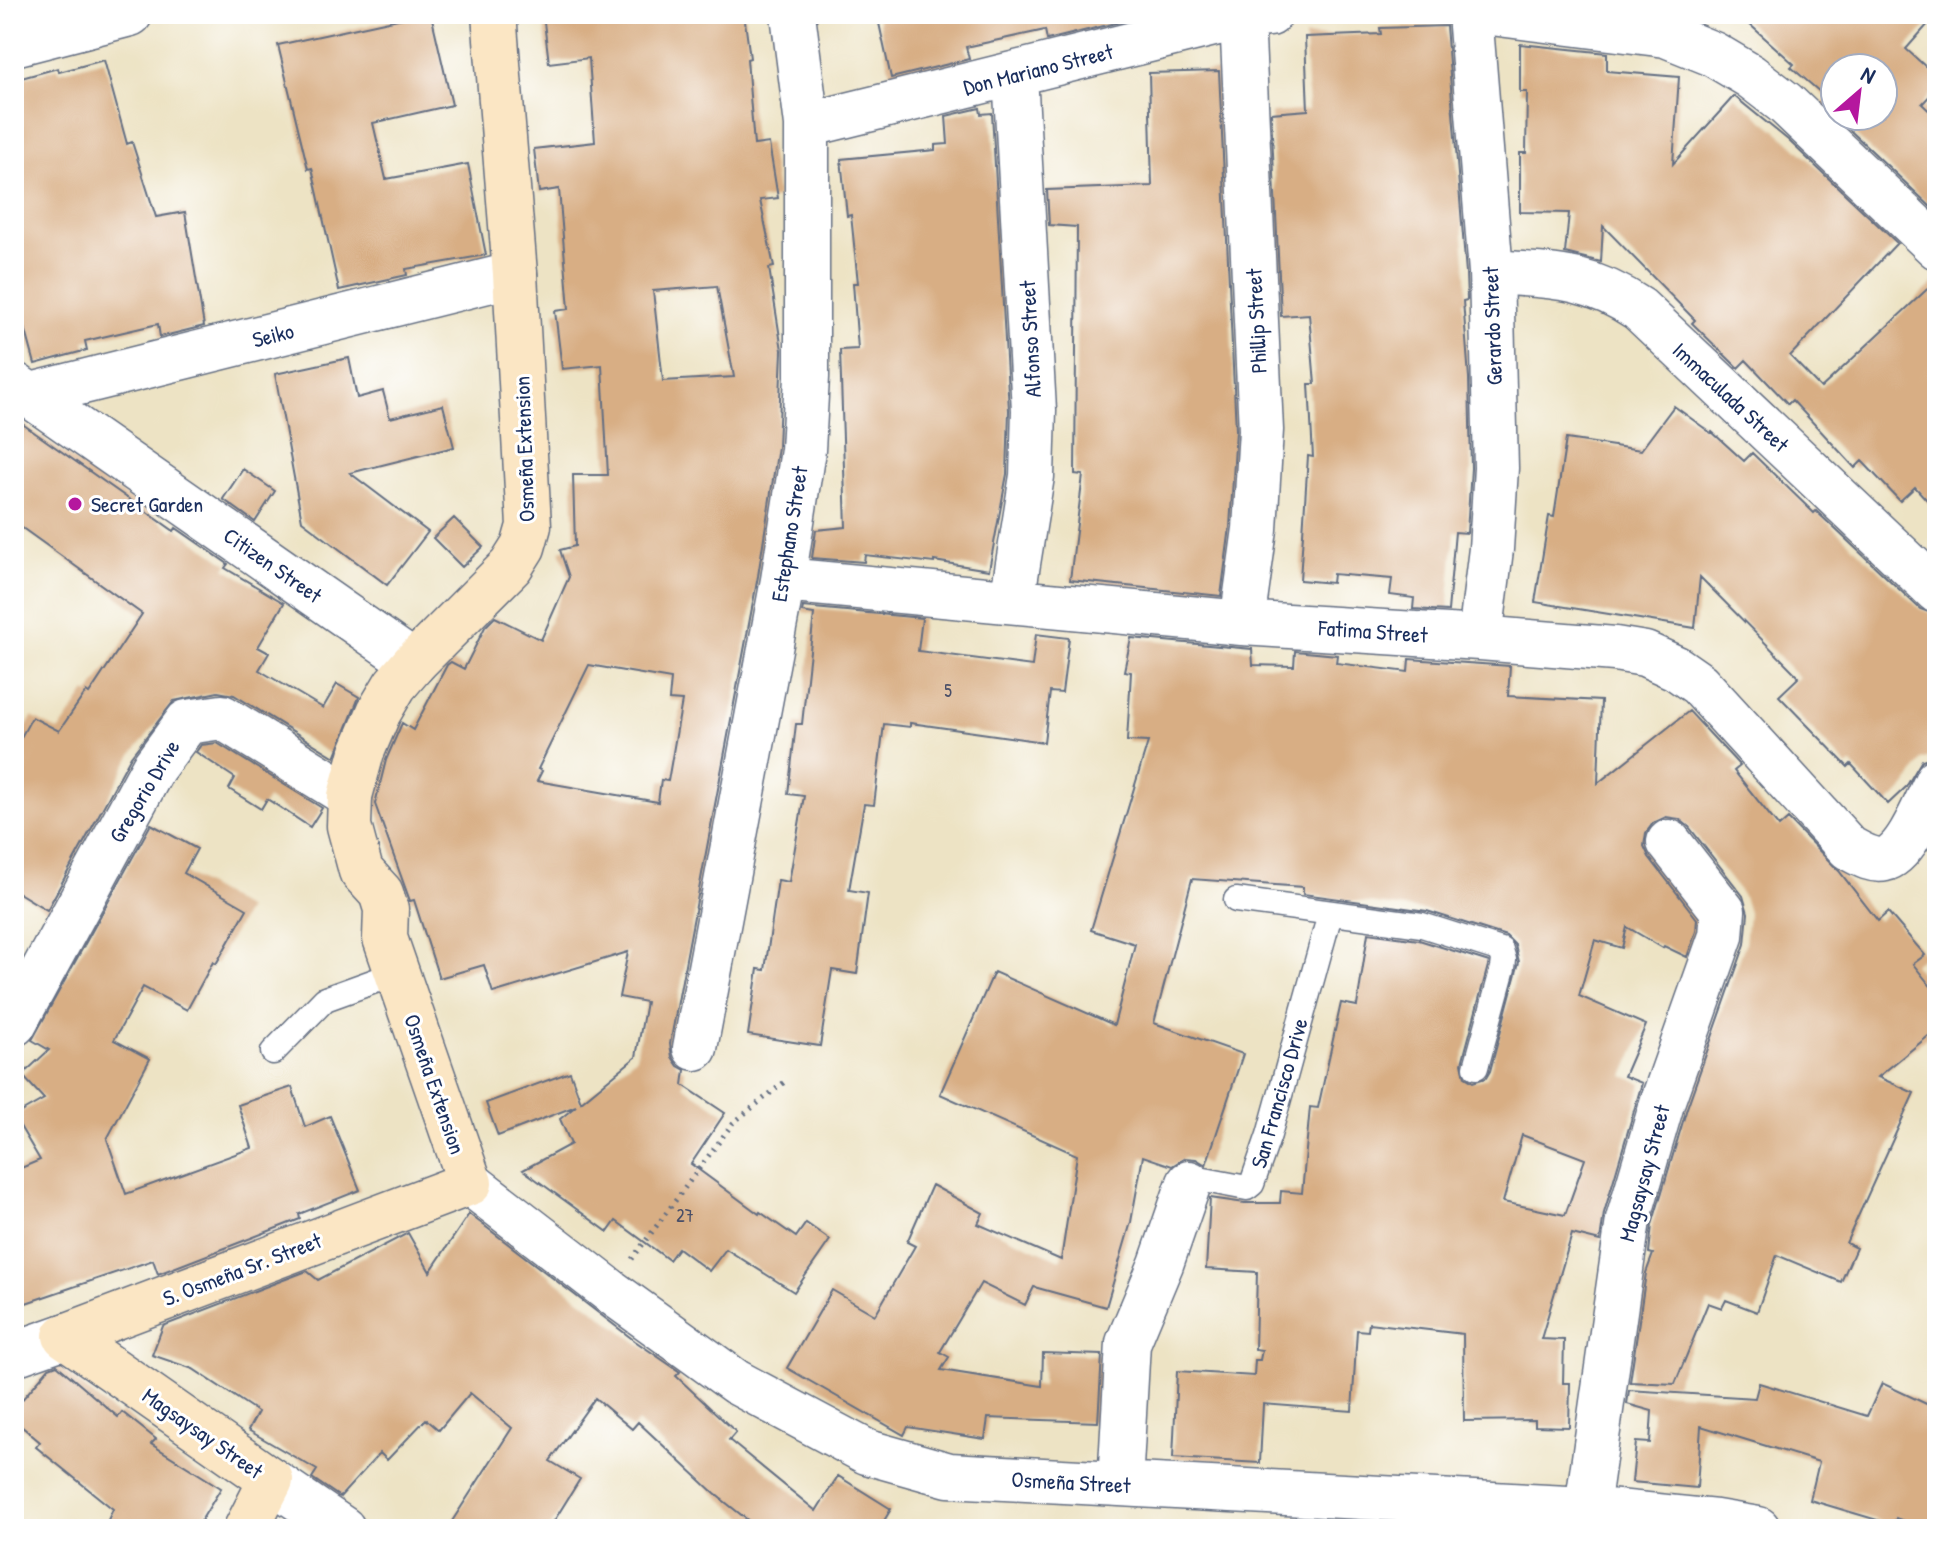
<svg xmlns="http://www.w3.org/2000/svg" width="1951" height="1543" viewBox="0 0 1951 1543" font-family="'Patrick Hand',sans-serif">
<style>
.building{fill:#d8ae84;fill-rule:evenodd}
.lines{fill:none;stroke-linecap:round;stroke-linejoin:round}
.lane-casing{stroke:#646e82;stroke-width:27}
.street-casing{stroke:#646e82;stroke-width:47}
.secondary-casing{stroke:#646e82;stroke-width:47}
.path{stroke:#646e82;stroke-width:5;stroke-dasharray:2 6;stroke-linecap:butt}
.lane{stroke:#fff;stroke-width:24}
.street{stroke:#fff;stroke-width:44}
.secondary{stroke:#fbe6c4;stroke-width:44}
.poi-dot{fill:#b5179e;stroke:#fff;stroke-width:3}
.labels{text-anchor:middle;stroke-width:6;stroke-linejoin:round;paint-order:stroke}
.number-label{font-size:18px;fill:#4a4f68}
.street-label{font-size:22px;fill:#1b2f5e;stroke:#fff}
.poi-label{font-size:22px;fill:#1b2f5e;stroke:#fff;text-anchor:start}
</style>
<rect width="100%" height="100%" fill="#fff"/>
<filter id="ink" filterUnits="userSpaceOnUse"><feTurbulence type="fractalNoise" baseFrequency=".0125" numOctaves="2"/><feDisplacementMap in="SourceGraphic" scale="16" xChannelSelector="R" yChannelSelector="G"/><feConvolveMatrix kernelMatrix="1 2 1 2 8 2 1 2 1" color-interpolation-filters="sRGB"/></filter>
<filter id="wash" filterUnits="userSpaceOnUse"><feTurbulence type="fractalNoise" baseFrequency=".006" numOctaves="4" result="noise"/><feDisplacementMap in="SourceGraphic" scale="32" xChannelSelector="R" yChannelSelector="G"/><feGaussianBlur stdDeviation="1.8" result="paint"/><feColorMatrix in="noise" values="0 0 0 0 0 0 0 0 0 0 0 0 0 0 0 0 0 1.4 0 .05"/><feComposite in="paint" operator="in"/></filter>
<g filter="url(#wash)">
<rect width="100%" height="100%" fill="#ede3c4"/>
<g id="blocks">
<path class="building" d="M 421,14 L 431,14 L 452,105 L 373,123 L 386,179 L 468,164 L 486,255 L 406,269 L 407,275 L 339,290 L 312,168 L 308,169 L 278,45 Z
M 543,14 L 744,14 L 750,58 L 747,59 L 754,145 L 769,143 L 778,198 L 760,200 L 774,267 L 769,268 L 782,350 L 778,447 L 758,576 L 670,1044 L 672,1057 L 678,1066 L 685,1070 L 683,1085 L 725,1113 L 691,1164 L 759,1214 L 760,1212 L 796,1237 L 806,1223 L 830,1240 L 794,1292 L 726,1249 L 709,1271 L 678,1248 L 669,1260 L 616,1221 L 608,1232 L 523,1170 L 571,1144 L 560,1119 L 576,1106 L 498,1136 L 486,1103 L 570,1072 L 581,1102 L 636,1057 L 646,1002 L 619,997 L 628,952 L 493,993 L 484,965 L 439,978 L 414,900 L 410,901 L 375,804 L 386,760 L 402,723 L 413,730 L 447,665 L 451,662 L 464,669 L 485,627 L 495,617 L 541,640 L 569,577 L 560,550 L 575,546 L 573,475 L 608,475 L 602,365 L 562,369 L 555,311 L 569,309 L 559,189 L 539,192 L 534,149 L 595,142 L 589,58 L 549,63 ZM 717,286 L 734,377 L 663,381 L 653,291 ZM 589,665 L 671,679 L 669,700 L 682,701 L 668,781 L 661,780 L 658,802 L 537,781 L 542,771 L 538,769 Z
M 877,14 L 1139,14 L 1140,17 L 1047,40 L 1045,30 L 966,47 L 969,59 L 891,78 Z
M 1738,14 L 1937,14 L 1906,49 L 1937,77 L 1937,88 L 1922,104 L 1937,118 L 1937,201 L 1931,207 L 1835,116 L 1883,116 L 1883,68 L 1835,68 L 1835,116 L 1822,104 L 1828,99 L 1791,67 L 1794,64 Z
M 1446,26 L 1466,273 L 1467,300 L 1463,301 L 1469,378 L 1471,468 L 1467,533 L 1455,532 L 1448,611 L 1413,609 L 1414,598 L 1390,595 L 1392,579 L 1333,574 L 1332,583 L 1300,580 L 1308,456 L 1313,457 L 1309,384 L 1315,384 L 1309,314 L 1281,316 L 1271,113 L 1308,110 L 1305,37 L 1381,34 L 1380,28 Z
M 1520,44 L 1607,53 L 1607,71 L 1679,77 L 1673,164 L 1734,96 L 1788,140 L 1897,243 L 1790,356 L 1821,388 L 1937,280 L 1937,511 L 1915,487 L 1900,501 L 1862,461 L 1855,468 L 1792,400 L 1788,404 L 1746,360 L 1738,368 L 1692,323 L 1695,320 L 1603,226 L 1601,262 L 1565,253 L 1569,213 L 1520,212 L 1520,153 L 1526,153 L 1527,92 L 1520,92 Z
M 104,60 L 127,144 L 132,142 L 156,217 L 185,212 L 204,326 L 160,337 L 158,324 L 85,341 L 87,350 L 35,364 L 23,320 L 14,322 L 14,80 L 58,68 L 59,72 Z
M 1219,71 L 1236,430 L 1230,527 L 1221,596 L 1070,580 L 1083,475 L 1075,474 L 1077,227 L 1049,225 L 1047,190 L 1152,186 L 1149,73 Z
M 980,108 L 981,114 L 992,113 L 1009,410 L 1007,474 L 989,570 L 934,561 L 934,563 L 865,555 L 864,562 L 812,558 L 816,530 L 846,527 L 840,350 L 858,349 L 853,283 L 858,283 L 851,215 L 847,216 L 841,159 L 935,150 L 935,145 L 948,144 L 946,116 Z
M 349,358 L 357,398 L 383,391 L 390,418 L 443,405 L 454,447 L 350,473 L 428,532 L 387,585 L 302,521 L 275,374 Z
M 1674,406 L 1711,433 L 1712,432 L 1744,461 L 1752,453 L 1814,513 L 1816,511 L 1920,609 L 1937,615 L 1937,755 L 1922,760 L 1906,787 L 1888,804 L 1851,764 L 1848,767 L 1779,696 L 1799,677 L 1700,577 L 1695,628 L 1535,602 L 1549,516 L 1554,517 L 1566,439 L 1641,450 Z
M 14,418 L 174,531 L 176,528 L 228,564 L 225,568 L 284,603 L 258,647 L 269,653 L 259,670 L 323,708 L 337,684 L 359,697 L 335,757 L 234,695 L 218,692 L 174,701 L 131,756 L 47,910 L 14,890 L 14,750 L 32,717 L 59,731 L 86,692 L 89,694 L 142,614 L 14,522 Z
M 243,469 L 275,491 L 255,522 L 223,499 Z
M 454,518 L 483,547 L 462,567 L 433,538 Z
M 803,607 L 922,618 L 918,651 L 1032,666 L 1036,634 L 1069,638 L 1062,693 L 1050,692 L 1044,742 L 910,723 L 910,727 L 884,724 L 874,805 L 864,804 L 849,890 L 868,893 L 857,974 L 832,970 L 820,1046 L 748,1035 L 758,969 L 765,970 L 778,880 L 789,882 L 804,796 L 788,794 L 796,724 L 802,724 L 814,614 L 802,612 Z
M 1131,638 L 1252,649 L 1253,665 L 1294,666 L 1295,651 L 1337,655 L 1336,663 L 1408,672 L 1409,659 L 1510,666 L 1508,696 L 1601,701 L 1598,783 L 1689,711 L 1740,766 L 1734,771 L 1779,827 L 1788,819 L 1839,871 L 1878,921 L 1888,912 L 1925,955 L 1913,964 L 1937,994 L 1937,1029 L 1878,1077 L 1914,1093 L 1846,1243 L 1856,1248 L 1841,1282 L 1777,1255 L 1757,1312 L 1726,1300 L 1722,1308 L 1708,1303 L 1675,1384 L 1630,1382 L 1646,1273 L 1653,1254 L 1649,1253 L 1652,1225 L 1687,1108 L 1745,944 L 1748,913 L 1743,896 L 1689,827 L 1679,819 L 1666,817 L 1653,823 L 1646,833 L 1644,846 L 1649,857 L 1697,919 L 1696,931 L 1687,957 L 1664,946 L 1663,948 L 1627,927 L 1622,948 L 1595,940 L 1579,996 L 1646,1025 L 1624,1076 L 1642,1083 L 1604,1213 L 1600,1241 L 1572,1234 L 1541,1339 L 1564,1340 L 1563,1383 L 1570,1383 L 1569,1427 L 1535,1426 L 1535,1420 L 1464,1421 L 1463,1334 L 1369,1323 L 1368,1331 L 1357,1330 L 1352,1411 L 1263,1404 L 1260,1463 L 1173,1458 L 1177,1371 L 1254,1376 L 1255,1360 L 1260,1360 L 1262,1350 L 1255,1349 L 1257,1272 L 1206,1269 L 1210,1198 L 1245,1203 L 1280,1203 L 1281,1191 L 1302,1193 L 1310,1107 L 1318,1108 L 1341,1003 L 1357,1006 L 1368,933 L 1419,940 L 1489,962 L 1462,1063 L 1465,1077 L 1473,1082 L 1486,1078 L 1490,1071 L 1519,962 L 1515,945 L 1506,936 L 1427,911 L 1303,894 L 1303,887 L 1192,879 L 1154,1023 L 1243,1054 L 1206,1165 L 1196,1159 L 1185,1158 L 1172,1166 L 1143,1156 L 1131,1222 L 1106,1307 L 1034,1287 L 1025,1305 L 981,1283 L 940,1352 L 949,1357 L 941,1370 L 1042,1386 L 1043,1353 L 1102,1355 L 1098,1422 L 988,1418 L 985,1439 L 908,1427 L 904,1435 L 787,1368 L 832,1290 L 875,1315 L 915,1246 L 907,1242 L 932,1185 L 983,1213 L 978,1224 L 1061,1260 L 1077,1155 L 940,1094 L 994,972 L 1114,1025 L 1135,944 L 1091,930 L 1148,742 L 1127,741 L 1131,672 L 1124,671 ZM 1522,1135 L 1585,1159 L 1565,1215 L 1503,1202 Z
M 217,743 L 322,808 L 310,827 L 267,799 L 261,809 L 229,789 L 235,778 L 196,752 L 201,745 Z
M 151,824 L 197,849 L 184,873 L 247,909 L 216,964 L 213,962 L 187,1010 L 143,987 L 114,1040 L 150,1059 L 107,1139 L 126,1194 L 252,1148 L 238,1105 L 292,1087 L 305,1127 L 330,1116 L 360,1190 L 299,1214 L 300,1219 L 158,1274 L 153,1260 L 14,1307 L 14,1171 L 40,1160 L 14,1116 L 44,1099 L 22,1075 L 49,1050 L 32,1040 Z
M 469,1214 L 635,1341 L 680,1372 L 676,1376 L 736,1432 L 729,1440 L 816,1511 L 838,1476 L 891,1509 L 879,1529 L 759,1529 L 715,1494 L 638,1422 L 632,1429 L 595,1398 L 550,1461 L 580,1479 L 549,1529 L 447,1529 L 512,1428 L 470,1393 L 439,1430 L 426,1419 L 387,1460 L 380,1453 L 340,1497 L 312,1478 L 317,1470 L 248,1430 L 258,1412 L 193,1369 L 152,1355 L 163,1326 L 307,1271 L 318,1280 L 408,1233 L 430,1272 Z
M 57,1365 L 118,1417 L 122,1412 L 156,1439 L 151,1444 L 221,1488 L 196,1529 L 104,1529 L 113,1509 L 36,1447 L 40,1442 L 14,1420 L 14,1409 L 49,1368 Z
M 1759,1383 L 1867,1416 L 1882,1383 L 1937,1409 L 1937,1529 L 1925,1529 L 1896,1518 L 1894,1525 L 1810,1500 L 1819,1462 L 1701,1426 L 1697,1488 L 1632,1482 L 1636,1442 L 1650,1443 L 1652,1411 L 1627,1404 L 1629,1390 L 1755,1398 Z"/>
</g>
</g>
<g filter="url(#ink)">
<use href="#blocks" fill-opacity="0" stroke="#646e82" stroke-width="2"/>
<g class="lines">
<defs>
<path id="lane" d="M 1236,900 L 1422,925 L 1501,950 L 1504,960 L 1503,968 L 1476,1067
M 273,1052 L 325,999 L 397,973
M 1189,1183 L 1199,1179 L 1247,1188 L 1252,1184 L 1269,1135 L 1330,914"/>
<path id="street" d="M 1470,14 L 1491,272 L 1496,468 L 1491,549 L 1480,638
M 1499,14 L 1666,35 L 1713,54 L 1750,76 L 1785,103 L 1937,247
M 1242,17 L 1261,430 L 1255,529 L 1242,623
M 14,44 L 130,14
M 807,125 L 1242,17 L 1270,14
M 1491,272 C 1551,276 1587,274 1639,309 L 1937,591
M 15,385 L 414,663
M 31,395 L 515,274
M 783,580 L 1242,623 L 1480,638 L 1615,649 L 1645,654 L 1676,668 L 1699,684 L 1849,848 C 1860,854 1872,862 1885,859 C 1906,855 1927,800 1937,780
M 1012,601 L 1032,476 L 1034,410 L 1015,75
M 14,1024 L 153,768 L 187,722 L 222,717 L 350,796
M 695,1048 L 783,580 L 803,450 L 807,377 L 807,125 L 793,14
M 470,1183 L 610,1291 L 736,1382 L 867,1452 L 949,1475 L 1587,1509 L 1716,1522 L 1758,1529
M 14,1354 L 65,1336
M 271,1480 L 343,1529
M 1120,1484 L 1128,1343 L 1161,1264 L 1189,1183
M 1584,1529 L 1628,1220 L 1663,1100 L 1721,936 L 1723,911 L 1669,842"/>
<path id="secondary" d="M 65,1336 L 470,1183 L 385,938 L 386,909 L 381,893 L 361,871 L 349,826 L 350,796 L 362,752 L 379,712 L 395,685 L 414,663 L 511,566 L 523,547 L 529,526 L 515,274 L 494,14
M 65,1336 L 271,1480 L 246,1529"/>
</defs>
<use href="#lane" class="lane-casing"/>
<use href="#street" class="street-casing"/>
<use href="#secondary" class="secondary-casing"/>
<path class="path" d="M 632,1259 L 733,1123 L 787,1080"/>
<use href="#lane" class="lane"/>
<use href="#street" class="street"/>
<use href="#secondary" class="secondary"/>
</g>
</g>
<circle class="poi-dot" cx="75" cy="504" r="8"/>
<g class="labels">
<g class="number-label">
<text x="948" y="697">5</text>
<text x="685" y="1222">27</text>
</g>
<g class="street-label">
<text transform="translate(1038 69) rotate(-14)" y="8">Don Mariano Street</text>
<text transform="translate(1256 321) rotate(-93)" y="8">Phillip Street</text>
<text transform="translate(1492 326) rotate(-92)" y="8">Gerardo Street</text>
<text transform="translate(273 335) rotate(-14)" y="8">Seiko</text>
<text transform="translate(1030 339) rotate(-93)" y="8">Alfonso Street</text>
<text transform="translate(1731 397) rotate(43)" y="8">Immaculada Street</text>
<text transform="translate(524 449) rotate(-92)" y="8">Osmeña Extension</text>
<text transform="translate(789 534) rotate(-81)" y="8">Estephano Street</text>
<text transform="translate(273 565) rotate(35)" y="8">Citizen Street</text>
<text transform="translate(1373 631) rotate(4)" y="8">Fatima Street</text>
<text transform="translate(144 791) rotate(-59)" y="8">Gregorio Drive</text>
<text transform="translate(435 1084) rotate(71)" y="8">Osmeña Extension</text>
<text transform="translate(1279 1093) rotate(-74)" y="8">San Francisco Drive</text>
<text transform="translate(1644 1173) rotate(-75)" y="8">Magsaysay Street</text>
<text transform="translate(242 1269) rotate(-21)" y="8">S. Osmeña Sr. Street</text>
<text transform="translate(203 1433) rotate(35)" y="8">Magsaysay Street</text>
<text transform="translate(1071 1482) rotate(3)" y="8">Osmeña Street</text>
</g>
<g class="poi-label">
<text x="91" y="512">Secret Garden</text>
</g>
</g>
<rect width="1951" height="1543" fill="none" stroke="#fff" stroke-width="48"/>
<g transform="translate(1859 92) rotate(28)"><circle r="38" fill="#ffffff" stroke="#a4acbf" stroke-width="2"/>
<path d="M0-6L14 30L0 20L-14 30Z" fill="#b5179e"/>
<text y="-12" font-size="22" font-weight="bold" text-anchor="middle" fill="#1b2f5e">N</text>
</g>
</svg>
